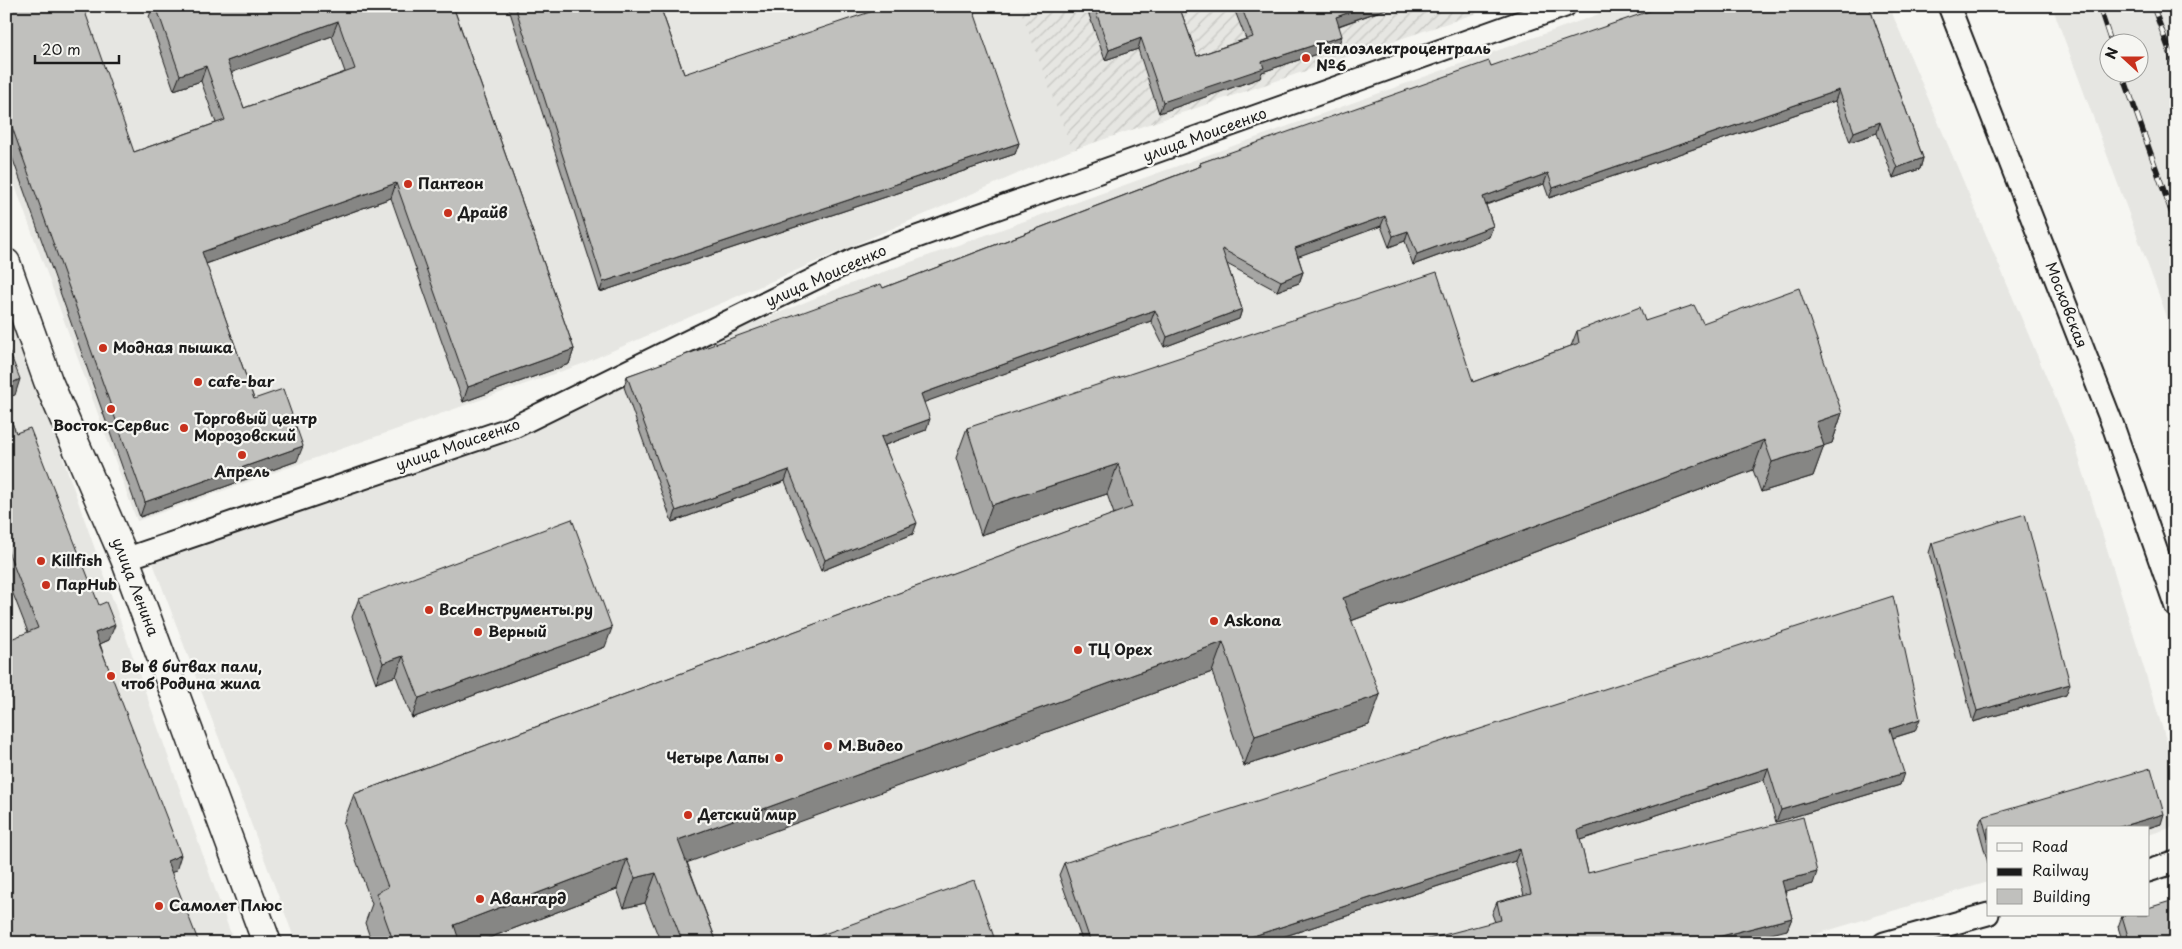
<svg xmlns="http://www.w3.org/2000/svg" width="2182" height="949" viewBox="0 0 2182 949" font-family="'Playpen Sans',sans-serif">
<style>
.built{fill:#e6e6e2;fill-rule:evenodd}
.industrial{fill:url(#industrial-furrows)}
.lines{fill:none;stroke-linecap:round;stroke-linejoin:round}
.minor-casing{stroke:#1c1c1c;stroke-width:25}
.secondary-casing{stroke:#1c1c1c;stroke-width:31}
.minor{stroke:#f6f6f2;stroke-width:21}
.secondary{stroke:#f6f6f2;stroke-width:28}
.rail-casing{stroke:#1c1c1c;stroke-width:5.5}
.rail{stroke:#f6f6f2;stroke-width:4;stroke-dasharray:11;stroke-linecap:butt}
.wall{fill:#a5a5a3;stroke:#1c1c1c;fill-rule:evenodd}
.shaded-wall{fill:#868684;stroke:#1c1c1c}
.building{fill:#c0c0bd;stroke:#1c1c1c;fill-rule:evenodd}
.poi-dot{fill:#c8321e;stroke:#f6f6f2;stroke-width:2}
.labels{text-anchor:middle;stroke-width:4.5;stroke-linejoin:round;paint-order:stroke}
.poi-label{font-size:15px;font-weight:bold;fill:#1c1c1c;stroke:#f6f6f2;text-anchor:start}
.street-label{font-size:15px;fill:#1c1c1c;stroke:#f6f6f2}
</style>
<defs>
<pattern id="industrial-furrows" width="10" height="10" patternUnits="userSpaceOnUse" patternTransform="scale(1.25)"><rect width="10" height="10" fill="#e6e6e2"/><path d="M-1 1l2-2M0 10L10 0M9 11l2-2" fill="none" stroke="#c5c5c1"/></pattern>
</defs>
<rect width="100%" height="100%" fill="#f6f6f2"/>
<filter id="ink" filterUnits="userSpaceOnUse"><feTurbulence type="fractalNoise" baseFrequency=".02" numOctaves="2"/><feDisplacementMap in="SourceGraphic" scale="10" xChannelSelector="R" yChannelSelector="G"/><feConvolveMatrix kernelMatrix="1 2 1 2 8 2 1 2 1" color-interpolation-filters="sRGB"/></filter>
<g filter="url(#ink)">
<path class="built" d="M 6,6 L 1494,6 L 1072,150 L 582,364 L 137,521 L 6,161 Z
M 1621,6 L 1889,6 L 2074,442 L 2176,772 L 2176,826 L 2148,835 L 2148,828 L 1988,828 L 1988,882 L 1787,943 L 296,943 L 153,563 L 428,456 L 847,285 Z
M 2052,6 L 2176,6 L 2176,341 ZM 2110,42 L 2140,42 L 2140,72 L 2110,72 Z
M 6,297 L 234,943 L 6,943 Z"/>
<path class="industrial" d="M 1019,6 L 1475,6 L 1477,13 L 1072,150 Z"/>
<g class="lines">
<defs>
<path id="minor" d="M 1949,6 L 2112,423 L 2176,607
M 125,559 L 514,427 L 855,259 L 1565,6
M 2148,871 L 2176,862
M 1884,943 L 1988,914"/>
<path id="secondary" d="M 6,263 L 48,381 L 125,559 L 267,943"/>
</defs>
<use href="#minor" class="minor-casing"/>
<use href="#secondary" class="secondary-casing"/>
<use href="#minor" class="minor"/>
<use href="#secondary" class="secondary"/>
<defs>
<path id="rail" d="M 2099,6 L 2111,42
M 2153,6 L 2176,69
M 2122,72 L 2176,225"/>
</defs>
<use href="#rail" class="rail-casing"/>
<use href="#rail" class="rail"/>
</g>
<path class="wall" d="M 6,6 L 134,152 L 216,123 L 201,81 L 174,90 L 149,17 L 153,6 L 453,6 L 574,349 L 569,364 L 463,402 L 391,198 L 206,264 L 254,399 L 297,461 L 140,517 L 6,140 ZM 332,36 L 345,72 L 244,108 L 231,72 Z
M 508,6 L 660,6 L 684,74 L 1019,143 L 1015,154 L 600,292 Z
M 1086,6 L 1179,6 L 1197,56 L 1246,39 L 1233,6 L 1394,6 L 1339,26 L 1338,47 L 1262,72 L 1260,78 L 1159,113 L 1138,49 L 1105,60 Z
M 1869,6 L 1923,158 L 1920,169 L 1893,178 L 1877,133 L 1850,142 L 1835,101 L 1549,198 L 1544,184 L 1486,205 L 1493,226 L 1489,237 L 1413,265 L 1405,241 L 1389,247 L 1381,226 L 1298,256 L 1303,272 L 1299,283 L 1277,291 L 1227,264 L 1242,309 L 1239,319 L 1164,347 L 1151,321 L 924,402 L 926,430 L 885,445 L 913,534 L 821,571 L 785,481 L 672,522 L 624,387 L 627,376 L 883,288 L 1198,167 L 1200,163 L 1491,66 Z
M 1645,321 L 1703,323 L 1842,413 L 1832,443 L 1824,445 L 1813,476 L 1761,492 L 1753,470 L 1351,621 L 1369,725 L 1244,766 L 1212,672 L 687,862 L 717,943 L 661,943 L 645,903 L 624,908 L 617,889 L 476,943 L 372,943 L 365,923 L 372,904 L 343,824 L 354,794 L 1114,514 L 1107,494 L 981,535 L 956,458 L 967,428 L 1473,382 L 1571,346 L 1577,331 Z
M 6,407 L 16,433 L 109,640 L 100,644 L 176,871 L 171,872 L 28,632 L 6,576 Z
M 1932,543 L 2066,695 L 1973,722 L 1929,553 Z
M 359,598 L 605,647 L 412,718 L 396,676 L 376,683 L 352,617 Z
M 1915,731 L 1893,738 L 1900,785 L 1776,822 L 1764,780 L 1580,840 L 1588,873 L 1813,884 L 1785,891 L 1792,918 L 1787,930 L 1495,922 L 1492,914 L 1497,902 L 1524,895 L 1515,861 L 1264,943 L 1083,943 L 1059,875 L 1064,863 Z
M 1982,817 L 2161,824 L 2148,828 L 1988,828 L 1988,863 L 1978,827 Z
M 2122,916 L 2176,943 L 2123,943 L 2118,927 Z"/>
<path class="shaded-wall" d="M 1367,6 L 1394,6 L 1332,28 L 1336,17 Z
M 338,21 L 332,36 L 222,76 L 227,61 Z
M 1342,36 L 1338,47 L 1262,72 L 1260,78 L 1159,113 L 1163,102 L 1262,62 Z
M 1141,38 L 1138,49 L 1105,60 L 1109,50 Z
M 206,66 L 201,81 L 174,90 L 180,75 Z
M 1839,90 L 1835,101 L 1549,198 L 1553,188 Z
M 1880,122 L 1877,133 L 1850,142 L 1854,132 Z
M 1019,143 L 1015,154 L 600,292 L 603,282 Z
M 1923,158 L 1920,169 L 1893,178 L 1897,168 Z
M 1548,173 L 1544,184 L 1479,207 L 1483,197 Z
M 396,183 L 391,198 L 197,267 L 202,252 Z
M 1385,216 L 1381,226 L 1291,259 L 1295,248 Z
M 1493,226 L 1489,237 L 1413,265 L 1417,254 Z
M 1408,231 L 1405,241 L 1389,247 L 1393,236 Z
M 1303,272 L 1299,283 L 1277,291 L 1281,281 Z
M 1242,309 L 1239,319 L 1164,347 L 1167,337 Z
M 1155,310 L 1151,321 L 917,405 L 921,394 Z
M 574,349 L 569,364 L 463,402 L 468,387 Z
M 20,379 L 15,395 L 6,398 L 6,386 Z
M 1842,413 L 1832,443 L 1805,452 L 1816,422 Z
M 930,419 L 926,430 L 877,448 L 881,437 Z
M 1764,440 L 1753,470 L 1332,628 L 1343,598 Z
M 303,446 L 297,461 L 140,517 L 145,502 Z
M 1824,446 L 1813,476 L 1761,492 L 1772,462 Z
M 1118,464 L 1107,494 L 981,535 L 992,505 Z
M 789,470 L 785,481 L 672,522 L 676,511 Z
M 917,523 L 913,534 L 821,571 L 825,560 Z
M 115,625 L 109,640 L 90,648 L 95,633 Z
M 612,628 L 605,647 L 412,718 L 419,698 Z
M 1223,642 L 1212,672 L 667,870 L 678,840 Z
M 403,656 L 396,676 L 376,683 L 383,663 Z
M 2070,684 L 2066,695 L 1973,722 L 1977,711 Z
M 1380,695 L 1369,725 L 1244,766 L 1255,736 Z
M 1920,719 L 1915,731 L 1886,740 L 1890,729 Z
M 1768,768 L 1764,780 L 1574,842 L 1578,830 Z
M 1904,773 L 1900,785 L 1776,822 L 1781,810 Z
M 2164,814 L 2161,824 L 2148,828 L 2116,828 Z
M 1520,849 L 1515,861 L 1264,943 L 1232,943 Z
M 181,855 L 176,871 L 161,876 L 167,861 Z
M 627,859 L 617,889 L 476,943 L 448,943 L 454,925 Z
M 1817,872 L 1813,884 L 1778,893 L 1782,881 Z
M 656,873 L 645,903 L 624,908 L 635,878 Z
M 1792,918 L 1787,930 L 1736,943 L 1694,943 Z"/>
<path class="building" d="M 6,6 L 83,6 L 134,152 L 225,120 L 206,66 L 180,75 L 156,6 L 453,6 L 574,349 L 468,387 L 396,183 L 202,252 L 254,399 L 283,389 L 303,446 L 145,502 L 6,110 ZM 338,21 L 355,69 L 244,108 L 227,61 Z
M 515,6 L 660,6 L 684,74 L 888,6 L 972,6 L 1019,143 L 603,282 Z
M 1094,6 L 1179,6 L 1197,56 L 1253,37 L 1241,6 L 1367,6 L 1336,17 L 1342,36 L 1262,62 L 1264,68 L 1163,102 L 1141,38 L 1109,50 Z
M 1664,6 L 1869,6 L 1923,158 L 1897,168 L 1880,122 L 1854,132 L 1839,90 L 1553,188 L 1548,173 L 1483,197 L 1493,226 L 1417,254 L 1408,231 L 1393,236 L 1385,216 L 1295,248 L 1303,272 L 1281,281 L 1222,249 L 1242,309 L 1167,337 L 1155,310 L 921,394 L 930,419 L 881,437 L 917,523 L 825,560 L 789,470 L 676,511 L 627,376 L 881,284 L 883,288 L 1201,166 L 1200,163 L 1489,61 L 1491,66 Z
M 1437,272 L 1473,382 L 1579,343 L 1577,331 L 1640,307 L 1645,321 L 1694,305 L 1703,323 L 1799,288 L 1842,413 L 1816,422 L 1824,446 L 1772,462 L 1764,440 L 1343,598 L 1380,695 L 1255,736 L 1223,642 L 678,840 L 717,943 L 683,943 L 656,873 L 635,878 L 627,859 L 454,925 L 460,943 L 394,943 L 376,893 L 388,887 L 354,794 L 1132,507 L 1118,464 L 992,505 L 967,428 Z
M 6,343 L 20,379 L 6,386 Z
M 6,407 L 16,433 L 30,428 L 99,605 L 106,602 L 115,625 L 95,633 L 181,855 L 167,861 L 199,943 L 6,943 L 6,641 L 38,628 L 6,546 Z
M 2025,514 L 2070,684 L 1977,711 L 1932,543 Z
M 572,519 L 612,628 L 419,698 L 403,656 L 383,663 L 359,598 Z
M 1893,596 L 1920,719 L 1890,729 L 1904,773 L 1781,810 L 1768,768 L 1578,830 L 1588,873 L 1803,817 L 1817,872 L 1782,881 L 1792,918 L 1694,943 L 1413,943 L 1501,920 L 1497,902 L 1531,893 L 1520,849 L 1232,943 L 1091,943 L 1064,863 Z
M 2151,768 L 2164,814 L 2116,828 L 1988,828 L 1988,839 L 1982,817 Z
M 974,880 L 996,943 L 799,943 Z
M 2174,900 L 2176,904 L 2176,943 L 2130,943 L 2122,916 L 2125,915 L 2148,915 L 2148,908 Z"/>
</g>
<g class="poi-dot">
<circle cx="1306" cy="58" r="5"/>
<circle cx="408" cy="184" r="5"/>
<circle cx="448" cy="213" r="5"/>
<circle cx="103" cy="348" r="5"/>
<circle cx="198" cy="382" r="5"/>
<circle cx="111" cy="409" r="5"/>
<circle cx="184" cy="428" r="5"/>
<circle cx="242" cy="455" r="5"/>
<circle cx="41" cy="561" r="5"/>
<circle cx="46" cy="585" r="5"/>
<circle cx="429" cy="610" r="5"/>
<circle cx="1214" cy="621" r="5"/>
<circle cx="478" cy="632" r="5"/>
<circle cx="1078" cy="650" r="5"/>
<circle cx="111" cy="676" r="5"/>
<circle cx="828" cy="746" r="5"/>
<circle cx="779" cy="758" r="5"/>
<circle cx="688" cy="815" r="5"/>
<circle cx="480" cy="899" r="5"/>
<circle cx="159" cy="906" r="5"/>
</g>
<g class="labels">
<g class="poi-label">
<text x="1316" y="54">Теплоэлектроцентраль<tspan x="1316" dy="17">№6</tspan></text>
<text x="418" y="189">Пантеон</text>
<text x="458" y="218">Драйв</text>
<text x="113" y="353">Модная пышка</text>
<text x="208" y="387">cafe-bar</text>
<text x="194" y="424">Торговый центр<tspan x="194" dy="17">Морозовский</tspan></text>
<text x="111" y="431" text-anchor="middle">Восток-Сервис</text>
<text x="242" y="477" text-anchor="middle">Апрель</text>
<text x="51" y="566">Killfish</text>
<text x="56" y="590">ПарHub</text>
<text x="439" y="615">ВсеИнструменты.ру</text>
<text x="1224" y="626">Askona</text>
<text x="488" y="637">Верный</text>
<text x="1088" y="655">ТЦ Орех</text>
<text x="121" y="672">Вы в битвах пали,<tspan x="121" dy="17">чтоб Родина жила</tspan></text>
<text x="838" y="751">М.Видео</text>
<text x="769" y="763" text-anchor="end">Четыре Лапы</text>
<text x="698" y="820">Детский мир</text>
<text x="490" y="904">Авангард</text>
<text x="169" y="911">Самолет Плюс</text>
</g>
<g class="street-label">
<text transform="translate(1205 135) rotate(-20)" y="5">улица Моисеенко</text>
<text transform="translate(826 276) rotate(-24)" y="5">улица Моисеенко</text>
<text transform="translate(2066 305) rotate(69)" y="5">Московская</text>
<text transform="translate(458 445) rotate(-19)" y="5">улица Моисеенко</text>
<text transform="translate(135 587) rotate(69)" y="5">улица Ленина</text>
</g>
</g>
<rect width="2182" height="949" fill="none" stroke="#f6f6f2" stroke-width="25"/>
<rect x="12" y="12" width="2157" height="924" fill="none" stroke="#1c1c1c" stroke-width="2" filter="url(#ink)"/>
<rect x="1987" y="826" width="162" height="90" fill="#f6f6f2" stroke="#9f9f9c"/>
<rect x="1997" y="843" width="25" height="8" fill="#f6f6f2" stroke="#9f9f9c"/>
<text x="2032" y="852" font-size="15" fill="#1c1c1c">Road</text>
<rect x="1997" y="868" width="25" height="8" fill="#1c1c1c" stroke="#9f9f9c"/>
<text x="2032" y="876" font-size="15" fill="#1c1c1c">Railway</text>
<rect x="1997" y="889" width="25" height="15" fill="#c0c0bd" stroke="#9f9f9c"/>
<text x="2032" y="902" font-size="15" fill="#1c1c1c">Building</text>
<g transform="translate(2124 58) rotate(291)"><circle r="24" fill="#f6f6f2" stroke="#9f9f9c"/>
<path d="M0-4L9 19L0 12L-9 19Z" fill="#c8321e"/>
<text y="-8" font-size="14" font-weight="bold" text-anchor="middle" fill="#1c1c1c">N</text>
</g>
<path d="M35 55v8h84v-8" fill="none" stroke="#1c1c1c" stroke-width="2.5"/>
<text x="42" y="55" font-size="15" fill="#1c1c1c" stroke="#f6f6f2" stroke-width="4" paint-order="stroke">20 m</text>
</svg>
